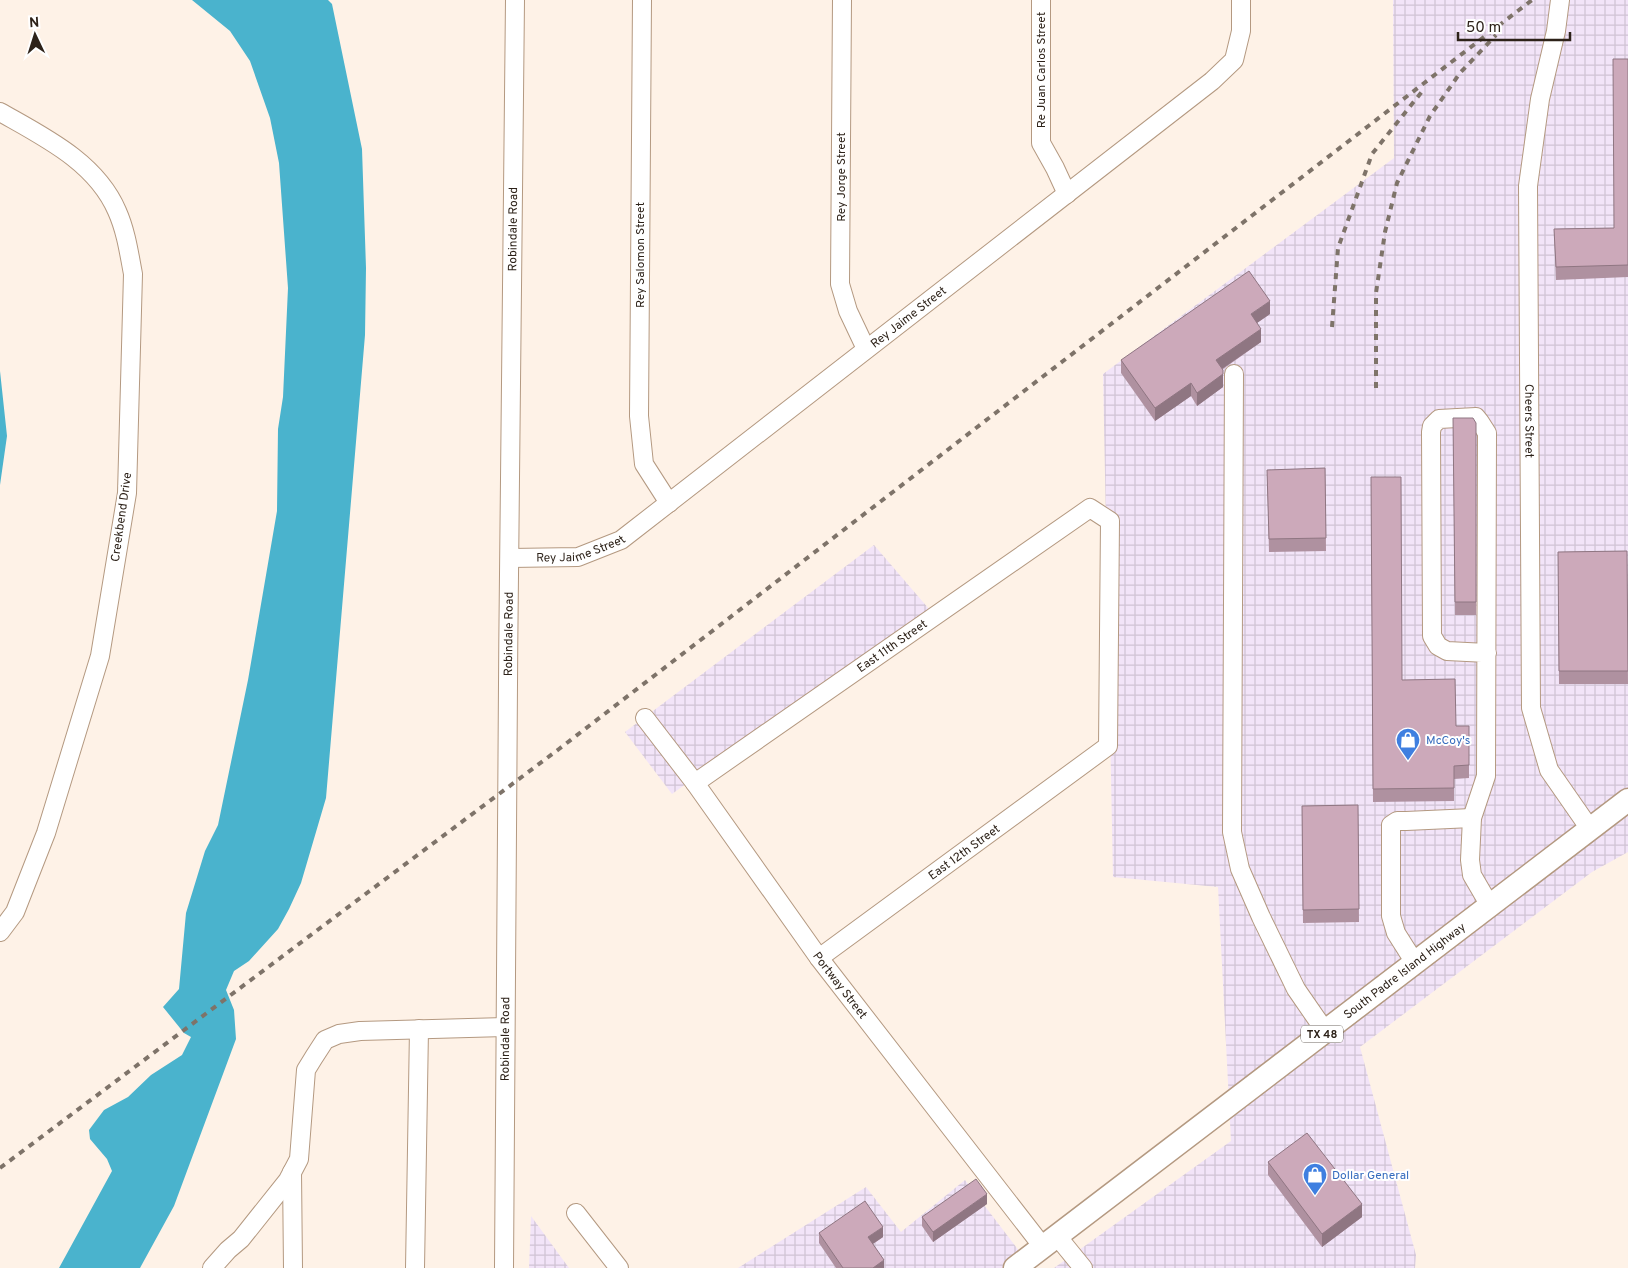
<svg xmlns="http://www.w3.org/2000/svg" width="1628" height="1268" viewBox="0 0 1628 1268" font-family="Overpass,sans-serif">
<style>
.industrial{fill:url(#industrial-grid)}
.water{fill:#4ab3cd}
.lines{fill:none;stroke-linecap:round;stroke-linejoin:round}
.minor-casing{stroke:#b49981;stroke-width:20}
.major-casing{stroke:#b49981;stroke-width:25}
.minor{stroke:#fff;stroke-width:18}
.major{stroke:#fff;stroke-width:22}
.rail{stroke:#7e7369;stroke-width:4;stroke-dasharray:6 6;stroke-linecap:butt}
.wall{fill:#af91a0}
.shaded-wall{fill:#8f7682}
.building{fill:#cca9ba;stroke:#8f7682}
.labels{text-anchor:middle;stroke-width:4;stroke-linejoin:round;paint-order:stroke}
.shield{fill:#fff;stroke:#6c645e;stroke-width:1}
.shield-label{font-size:11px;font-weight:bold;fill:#2d2219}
.street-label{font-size:12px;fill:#2d2219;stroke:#fff}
.shop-label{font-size:12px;fill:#366cbe;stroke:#fff;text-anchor:start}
</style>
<defs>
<pattern id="industrial-grid" width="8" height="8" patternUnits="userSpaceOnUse" patternTransform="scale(1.25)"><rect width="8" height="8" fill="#f2e4f8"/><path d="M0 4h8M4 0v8" fill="none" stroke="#d0c3d4"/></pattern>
</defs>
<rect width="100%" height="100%" fill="#fef2e7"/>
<path class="industrial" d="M 1393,0 L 1628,0 L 1628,852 L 1592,872 L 1360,1047 L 1416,1255 L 1415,1268 L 1054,1268 L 1231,1141 L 1218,887 L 1113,877 L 1103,374 L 1394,158 Z
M 874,545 L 929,609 L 672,794 L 625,732 Z
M 965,1180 L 1032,1268 L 738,1268 L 866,1187 L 901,1232 Z
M 531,1216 L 569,1268 L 529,1268 Z"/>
<path class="water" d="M 192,0 L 328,0 L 332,4 L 362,149 L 366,268 L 365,335 L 326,798 L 301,883 L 289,909 L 278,929 L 249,961 L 234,971 L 226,990 L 234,1010 L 236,1039 L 174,1206 L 140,1268 L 59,1268 L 112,1171 L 107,1159 L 90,1139 L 89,1130 L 104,1110 L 128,1097 L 151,1075 L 182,1055 L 191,1037 L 184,1033 L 163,1007 L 179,989 L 186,913 L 205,851 L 218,825 L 248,680 L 277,511 L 278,429 L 283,397 L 288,288 L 279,163 L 270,118 L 250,61 L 230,31 Z
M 0,371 L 7,436 L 0,485 Z"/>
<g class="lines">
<defs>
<g id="minor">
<path d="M 642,0 L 639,416 L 644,464 L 669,503"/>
<path d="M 842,0 L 840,284 L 848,311 L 866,349"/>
<path d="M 1041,0 L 1041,143 L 1055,168 L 1067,194"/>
<path id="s1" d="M 1560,0 L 1556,31 L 1540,99 L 1528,186 L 1531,708 L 1549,770 L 1590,829"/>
<path d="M 0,112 C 44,137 96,162 117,211 C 126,231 129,253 133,274 L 127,493 L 100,656 L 46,833 L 15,912 L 0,932"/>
<path d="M 1234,374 L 1232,832 L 1240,869 L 1261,917 L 1296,989 L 1325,1031"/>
<path id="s2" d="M 510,558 L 578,557 L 621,540 L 1212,81 L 1234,60 L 1241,31 L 1241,0"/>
<path d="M 1487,653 L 1447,651 L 1438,646 L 1432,636 L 1431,432 L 1432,426 L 1439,419 L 1476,417 L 1480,422 L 1487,433 L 1486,776 L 1472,818 L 1470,860 L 1472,875 L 1490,906"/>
<path id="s3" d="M 645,718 L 695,783 L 819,958 L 1043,1247"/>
<path id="s4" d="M 695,783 L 1090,508 L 1110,521 L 1108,746 L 819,958"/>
<path d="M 1415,963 L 1396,933 L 1391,916 L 1391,825 L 1397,821 L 1406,821 L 1472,818"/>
<path d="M 292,1172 L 293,1268"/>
<path d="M 576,1213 L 619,1268"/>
<path d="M 1057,1236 L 1083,1268"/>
<path d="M 212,1268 L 228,1250 L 241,1239 L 288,1180 L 299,1159 L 306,1070 L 314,1057 L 325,1040 L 339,1034 L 360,1031 L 505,1027"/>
<path d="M 415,1268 L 419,1029"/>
<path id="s5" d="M 504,1268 C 505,845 511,423 515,0"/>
</g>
<g id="major">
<path id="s6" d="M 1015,1268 L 1628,800"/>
</g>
</defs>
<use href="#minor" class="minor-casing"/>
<use href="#major" class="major-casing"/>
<use href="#minor" class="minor"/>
<use href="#major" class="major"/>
<path class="rail" d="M 1332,327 L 1338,248 L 1372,154 L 1424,89
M 1376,388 L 1376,293 L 1385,232 L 1397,183 L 1430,116 L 1460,73 L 1496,35
M 0,1168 L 559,749 L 1532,0"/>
</g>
<path class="wall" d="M 1628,59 L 1628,277 L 1556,280 L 1554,229 L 1614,228 Z
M 1270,314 L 1257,323 L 1261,342 L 1223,369 L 1223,387 L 1197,406 L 1191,396 L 1155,421 L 1121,373 L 1121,360 Z
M 1453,418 L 1476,423 L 1476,615 L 1455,615 Z
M 1325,468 L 1326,551 L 1269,552 L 1267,470 Z
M 1371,477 L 1402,680 L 1456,726 L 1469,726 L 1469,778 L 1454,779 L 1454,801 L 1373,802 Z
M 1627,551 L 1628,684 L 1559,684 L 1558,552 Z
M 1358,805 L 1359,922 L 1303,923 L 1302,806 Z
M 1268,1162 L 1362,1217 L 1322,1247 L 1268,1175 Z
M 987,1204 L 933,1242 L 922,1226 L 922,1217 Z
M 819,1233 L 883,1237 L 873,1244 L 884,1268 L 836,1268 L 819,1243 Z"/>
<path class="shaded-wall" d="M 1270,301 L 1270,314 L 1251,327 L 1251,314 Z
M 1261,329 L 1261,342 L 1216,373 L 1216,360 Z
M 1223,374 L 1223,387 L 1197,406 L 1197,393 Z
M 1191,383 L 1191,396 L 1155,421 L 1155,408 Z
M 987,1194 L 987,1204 L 933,1242 L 933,1232 Z
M 1362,1204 L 1362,1217 L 1322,1247 L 1322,1234 Z
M 883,1227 L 883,1237 L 868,1247 L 868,1237 Z
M 884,1260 L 884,1268 L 873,1268 Z"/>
<path class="building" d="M 1613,59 L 1628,59 L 1628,265 L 1556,267 L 1554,229 L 1614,228 Z
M 1249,271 L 1270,301 L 1251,314 L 1261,329 L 1216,360 L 1223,370 L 1223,374 L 1197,393 L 1191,383 L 1155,408 L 1121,360 Z
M 1453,418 L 1473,418 L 1476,423 L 1476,602 L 1455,602 Z
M 1325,468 L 1326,538 L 1269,539 L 1267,470 Z
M 1371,477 L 1401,477 L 1402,680 L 1455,679 L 1456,726 L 1469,726 L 1469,765 L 1454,766 L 1454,788 L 1373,789 Z
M 1627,551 L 1628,671 L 1559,671 L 1558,552 Z
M 1358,805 L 1359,909 L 1303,910 L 1302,806 Z
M 1307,1133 L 1362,1204 L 1322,1234 L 1268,1162 Z
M 976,1179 L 987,1194 L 933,1232 L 922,1217 Z
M 865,1201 L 883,1227 L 868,1237 L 884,1260 L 873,1268 L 843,1268 L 819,1233 Z"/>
<defs>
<symbol id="shop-pin" viewBox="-11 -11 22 30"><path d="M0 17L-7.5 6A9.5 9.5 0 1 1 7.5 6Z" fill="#3f7fe0" stroke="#fff"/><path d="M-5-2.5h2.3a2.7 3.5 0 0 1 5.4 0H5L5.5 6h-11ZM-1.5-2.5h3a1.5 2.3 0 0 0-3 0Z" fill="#fff"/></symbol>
</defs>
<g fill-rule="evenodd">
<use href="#shop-pin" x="1394" y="726" width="28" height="38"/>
<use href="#shop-pin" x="1301" y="1161" width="28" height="38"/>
</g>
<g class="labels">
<rect class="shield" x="1301" y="1025.5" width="42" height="17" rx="4"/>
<g class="shield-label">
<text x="1322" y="1038">TX 48</text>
</g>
<g class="street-label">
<text transform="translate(1041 70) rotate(-90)" y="4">Re Juan Carlos Street</text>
<text transform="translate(841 177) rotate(-90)" y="4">Rey Jorge Street</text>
<text dy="4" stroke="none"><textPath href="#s5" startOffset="1039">Robindale Road</textPath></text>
<text transform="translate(640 255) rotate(-90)" y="4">Rey Salomon Street</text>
<text dy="4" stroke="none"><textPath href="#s2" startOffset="478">Rey Jaime Street</textPath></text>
<text dy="4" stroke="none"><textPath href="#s1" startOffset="424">Cheers Street</textPath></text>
<text transform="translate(121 517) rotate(-82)" y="4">Creekbend Drive</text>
<text dy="4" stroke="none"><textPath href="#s2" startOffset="72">Rey Jaime Street</textPath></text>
<text dy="4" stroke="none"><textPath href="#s5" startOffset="634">Robindale Road</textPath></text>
<text dy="4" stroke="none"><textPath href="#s4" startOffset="240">East 11th Street</textPath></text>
<text transform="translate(964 852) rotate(-36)" y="4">East 12th Street</text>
<text dy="4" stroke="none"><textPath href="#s6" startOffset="490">South Padre Island Highway</textPath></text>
<text dy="4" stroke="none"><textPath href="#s3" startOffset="331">Portway Street</textPath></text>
<text dy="4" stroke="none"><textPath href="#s5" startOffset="229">Robindale Road</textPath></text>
</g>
<g class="shop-label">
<text x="1426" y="744">McCoy's</text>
<text x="1332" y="1179">Dollar General</text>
</g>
</g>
<g transform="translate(35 35) rotate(356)" stroke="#ffffff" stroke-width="4" paint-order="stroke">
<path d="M0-4L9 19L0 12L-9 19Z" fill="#2d2219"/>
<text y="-8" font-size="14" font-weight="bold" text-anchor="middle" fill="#2d2219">N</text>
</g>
<path d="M1458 32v8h112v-8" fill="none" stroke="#2d2219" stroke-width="2.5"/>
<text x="1466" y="32" font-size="15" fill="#2d2219" stroke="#ffffff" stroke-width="4" paint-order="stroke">50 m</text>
</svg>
